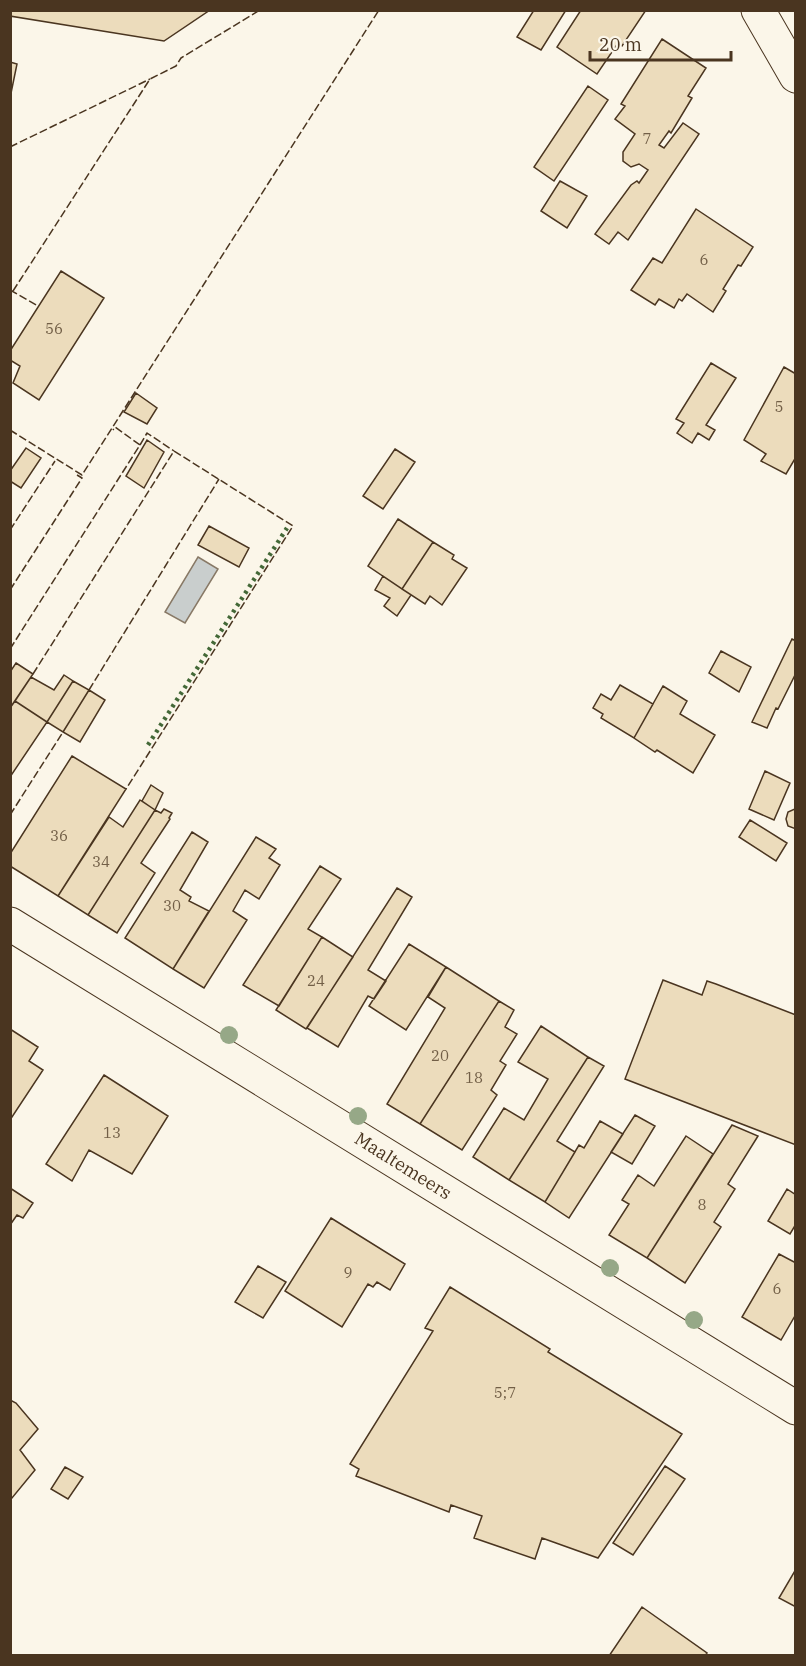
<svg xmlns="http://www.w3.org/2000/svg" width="806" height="1666" viewBox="0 0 806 1666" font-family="'IBM Plex Serif',serif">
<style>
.water{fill:#c9cecd;stroke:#887966;stroke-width:1.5}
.building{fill:#ecdcbc;stroke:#4a3520;stroke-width:1.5}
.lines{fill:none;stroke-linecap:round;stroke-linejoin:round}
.street-casing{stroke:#4a3520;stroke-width:35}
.street{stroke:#fbf6e9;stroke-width:33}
.hedge{stroke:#436837;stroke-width:4.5;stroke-dasharray:3 4.5;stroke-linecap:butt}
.fence{stroke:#4a3520;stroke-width:1.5;stroke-dasharray:8 3;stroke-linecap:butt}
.tree{fill:#96a887}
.labels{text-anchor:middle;stroke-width:4.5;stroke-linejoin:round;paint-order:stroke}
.number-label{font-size:15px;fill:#725f47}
.street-label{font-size:18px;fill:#4a3520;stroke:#fbf6e9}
</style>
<rect width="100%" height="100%" fill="#fbf6e9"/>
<path class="water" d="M 198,557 L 218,569 L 185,623 L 165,612 Z"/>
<path class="building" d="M 10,10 L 210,10 L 164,41 L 10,16 Z
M 534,10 L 566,10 L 541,50 L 517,37 Z
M 581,10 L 646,10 L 622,46 L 618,43 L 597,74 L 557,47 Z
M 662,39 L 706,68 L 688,96 L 692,98 L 671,133 L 669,131 L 659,145 L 664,148 L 683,123 L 699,134 L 628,240 L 618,232 L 609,244 L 595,234 L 631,185 L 637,181 L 639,183 L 648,170 L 639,164 L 631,167 L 623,161 L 623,152 L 635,134 L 615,119 L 625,106 L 621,104 Z
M 10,62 L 17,64 L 10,98 Z
M 588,86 L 608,100 L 554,181 L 534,167 Z
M 560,181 L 587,196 L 567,228 L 541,211 Z
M 696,209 L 753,247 L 741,266 L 738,265 L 723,289 L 726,291 L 713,312 L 687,294 L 682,301 L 679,299 L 674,308 L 659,299 L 655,305 L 631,290 L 653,258 L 662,263 Z
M 61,271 L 104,298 L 39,400 L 13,383 L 20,366 L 10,360 L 10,351 Z
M 711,363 L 736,378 L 706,425 L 715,430 L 709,440 L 698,433 L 692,443 L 677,433 L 684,423 L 676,419 Z
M 784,367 L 796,374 L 796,457 L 786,474 L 761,461 L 766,454 L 744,440 Z
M 136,393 L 157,408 L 147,424 L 124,412 Z
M 147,440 L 164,452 L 144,488 L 126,476 Z
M 26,448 L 41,458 L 21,488 L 10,481 L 10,471 Z
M 395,449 L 415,462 L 383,509 L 363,496 Z
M 398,519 L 433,542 L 402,589 L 368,566 Z
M 209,526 L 249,548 L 239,567 L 198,545 Z
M 433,542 L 454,555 L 452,559 L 467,568 L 442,605 L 430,596 L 425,604 L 402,589 Z
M 383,576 L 411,595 L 397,616 L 384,606 L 390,598 L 375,590 Z
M 792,639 L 796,641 L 796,673 L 778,709 L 776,708 L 767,728 L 752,722 Z
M 721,651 L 751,667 L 739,692 L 709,673 Z
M 16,663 L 33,674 L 10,708 L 10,672 Z
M 64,675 L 73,681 L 47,722 L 15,701 L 31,677 L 54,690 Z
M 73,681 L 89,690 L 63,732 L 47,722 Z
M 620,685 L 653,704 L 634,738 L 601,718 L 603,714 L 593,708 L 601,694 L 611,700 Z
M 663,686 L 687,701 L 680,714 L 715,735 L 693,773 L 657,750 L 655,752 L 634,738 Z
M 89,690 L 105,700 L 80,742 L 63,732 Z
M 15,701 L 47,722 L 10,777 L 10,708 Z
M 72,756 L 126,789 L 58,896 L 10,866 L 10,854 Z
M 765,771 L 790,783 L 774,820 L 749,809 Z
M 151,785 L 163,793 L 155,810 L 142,801 Z
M 140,800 L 155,810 L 88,915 L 58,896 L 109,817 L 123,827 Z
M 796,807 L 796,829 L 788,826 L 786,819 L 788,812 L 795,809 Z
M 164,809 L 172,813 L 169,818 L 170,819 L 141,863 L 155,873 L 117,933 L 88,915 L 155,810 L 161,813 Z
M 750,820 L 787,843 L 776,861 L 739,837 Z
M 192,832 L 208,842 L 180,890 L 191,897 L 189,901 L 209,911 L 173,969 L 125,938 Z
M 256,837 L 276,849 L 269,858 L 280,865 L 259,899 L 245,890 L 233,911 L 247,920 L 204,988 L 173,969 Z
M 320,866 L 341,879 L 308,929 L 322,937 L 279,1006 L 243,985 Z
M 397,888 L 412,897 L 368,970 L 386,981 L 374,999 L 368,996 L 338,1047 L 307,1028 Z
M 322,937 L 353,957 L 306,1029 L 276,1010 Z
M 409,944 L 446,967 L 406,1030 L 369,1006 Z
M 446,967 L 499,1001 L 420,1124 L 387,1104 L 445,1008 L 428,997 Z
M 663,980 L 702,995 L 707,981 L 716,984 L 796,1015 L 796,1145 L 625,1079 Z
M 499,1001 L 514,1010 L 505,1027 L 517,1034 L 500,1061 L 506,1065 L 491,1090 L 497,1095 L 462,1150 L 420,1124 Z
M 541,1026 L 588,1057 L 509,1180 L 473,1157 L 504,1108 L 524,1120 L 548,1079 L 518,1062 Z
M 10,1029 L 38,1047 L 29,1061 L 43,1070 L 10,1120 Z
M 588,1057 L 604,1066 L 557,1141 L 575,1152 L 545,1202 L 509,1180 Z
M 104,1075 L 168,1116 L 132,1174 L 89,1150 L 72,1181 L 46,1164 Z
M 635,1115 L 655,1126 L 632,1164 L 611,1152 Z
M 600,1121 L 623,1134 L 569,1218 L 545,1202 L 579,1145 L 584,1148 Z
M 732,1125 L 758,1136 L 728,1184 L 735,1189 L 714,1222 L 721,1227 L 685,1283 L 647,1258 Z
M 686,1136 L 713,1154 L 647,1258 L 609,1235 L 629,1204 L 622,1200 L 638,1175 L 654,1186 Z
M 10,1188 L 33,1203 L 23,1218 L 17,1215 L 10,1225 Z
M 787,1189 L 796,1195 L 796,1224 L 790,1234 L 768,1221 Z
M 331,1218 L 405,1264 L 390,1290 L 377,1282 L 373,1287 L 368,1284 L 342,1327 L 285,1291 Z
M 779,1254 L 796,1263 L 796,1314 L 781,1340 L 742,1317 Z
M 258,1266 L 286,1282 L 263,1318 L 235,1302 Z
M 450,1287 L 550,1349 L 548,1352 L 682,1434 L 598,1558 L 542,1538 L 535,1559 L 474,1538 L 482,1516 L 451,1505 L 449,1512 L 356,1476 L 359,1469 L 350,1464 L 433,1331 L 425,1328 Z
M 10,1400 L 16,1403 L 38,1429 L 20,1450 L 35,1470 L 12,1498 L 10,1496 Z
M 665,1466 L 685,1479 L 633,1555 L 613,1543 Z
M 65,1467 L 83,1477 L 68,1499 L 51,1489 Z
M 796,1569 L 796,1607 L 779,1598 Z
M 642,1607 L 707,1653 L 705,1656 L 609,1656 Z"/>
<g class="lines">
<defs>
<path id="street" d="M 758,10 L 796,76
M 10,924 L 796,1408"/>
</defs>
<use href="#street" class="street-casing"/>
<use href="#street" class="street"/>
<path class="hedge" d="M 148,745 L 287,528"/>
<path class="fence" d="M 10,147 L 150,79
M 10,290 L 38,306
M 13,291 L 150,79 L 176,66 L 181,58 L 260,10
M 10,430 L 82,475 L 379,10
M 140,445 L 147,433 L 174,451
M 10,530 L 55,461
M 10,590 L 82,478 L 77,475
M 10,649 L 140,445 L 115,427 L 113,430
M 33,674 L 174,451 L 293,526 L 126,789
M 89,690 L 219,479
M 10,815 L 63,732"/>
</g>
<g class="tree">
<circle cx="229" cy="1035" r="9"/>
<circle cx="358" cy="1116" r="9"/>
<circle cx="610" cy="1268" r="9"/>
<circle cx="694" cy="1320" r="9"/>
</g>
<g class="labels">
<g class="number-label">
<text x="647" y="144">7</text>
<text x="704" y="265">6</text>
<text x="54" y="334">56</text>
<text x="779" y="412">5</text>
<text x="59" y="841">36</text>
<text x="101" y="867">34</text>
<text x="172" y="911">30</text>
<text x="316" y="986">24</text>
<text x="440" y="1061">20</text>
<text x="474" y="1083">18</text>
<text x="112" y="1138">13</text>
<text x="702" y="1210">8</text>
<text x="348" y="1278">9</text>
<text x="777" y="1294">6</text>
<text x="505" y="1398">5;7</text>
</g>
<g class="street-label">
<text transform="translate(403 1166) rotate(32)" y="6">Maaltemeers</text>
</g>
</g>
<rect width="806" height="1666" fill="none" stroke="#4a3520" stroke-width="24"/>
<path d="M590 51v9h141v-9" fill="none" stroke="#4a3520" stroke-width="3"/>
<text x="599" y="51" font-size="18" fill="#4a3520" stroke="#fbf6e9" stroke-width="4.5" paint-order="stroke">20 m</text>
</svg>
